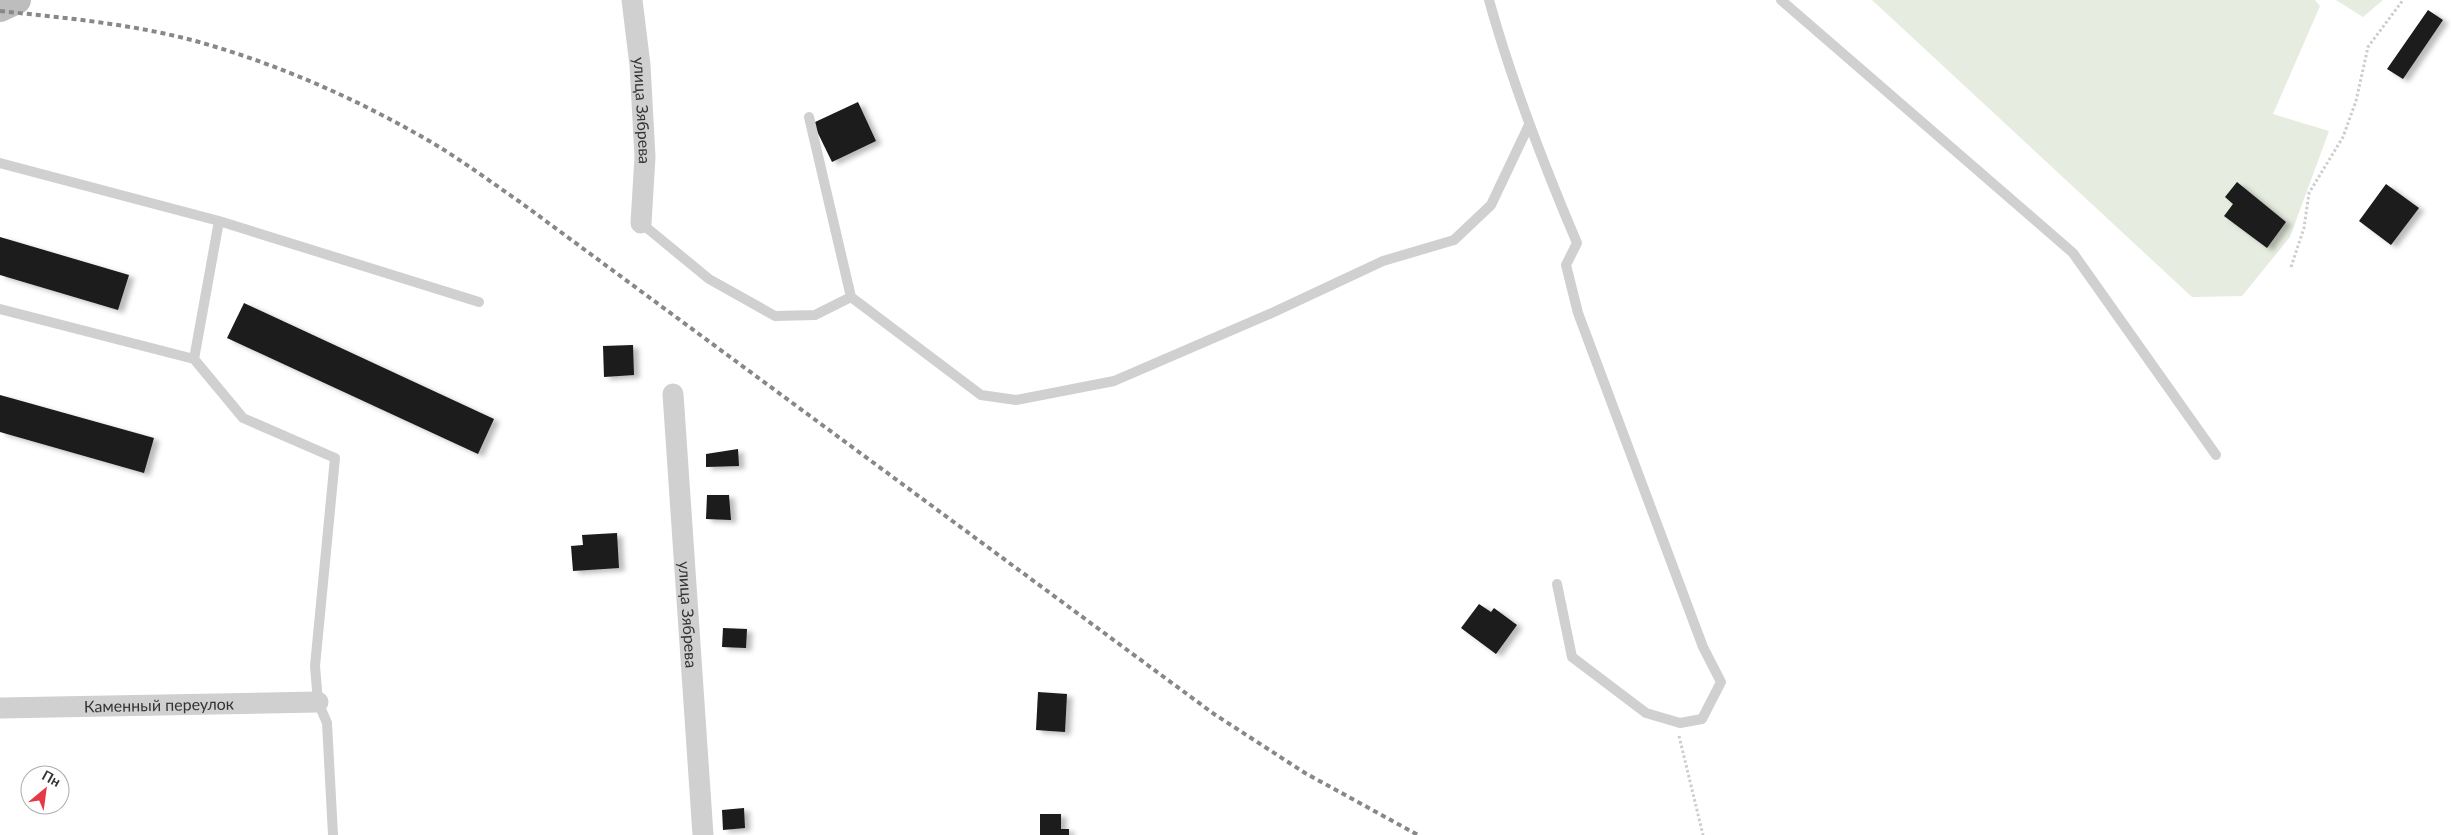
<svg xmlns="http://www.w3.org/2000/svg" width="2451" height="835" viewBox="0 0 2451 835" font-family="Lato,sans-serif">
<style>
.green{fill:#e6ecdf}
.building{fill:#1a1a1a;filter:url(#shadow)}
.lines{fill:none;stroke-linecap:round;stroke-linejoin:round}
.path{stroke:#cdcdcd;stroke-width:3;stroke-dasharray:2.5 2.5;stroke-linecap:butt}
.service{stroke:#d0d0d0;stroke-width:10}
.minor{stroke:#d0d0d0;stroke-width:21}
.secondary{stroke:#bdbdbd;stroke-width:28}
.rail{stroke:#888;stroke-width:4;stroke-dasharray:5 4;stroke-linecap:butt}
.labels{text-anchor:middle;stroke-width:5;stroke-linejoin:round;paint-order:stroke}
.street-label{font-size:16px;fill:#333;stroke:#fff}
</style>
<defs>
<filter id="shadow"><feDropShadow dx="5.5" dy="3" stdDeviation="2.5" flood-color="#0004"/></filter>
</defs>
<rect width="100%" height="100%" fill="#fff"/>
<path class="green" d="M 1872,0 L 2315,0 L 2320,6 L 2273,114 L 2329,131 L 2290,237 L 2242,296 L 2192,297 Z
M 2336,0 L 2383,0 L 2363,17 Z"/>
<path class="building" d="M 2428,10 L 2443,20 L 2403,79 L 2387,69 Z
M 858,102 L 876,141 L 832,162 L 813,123 Z
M 2237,182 L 2286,222 L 2267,248 L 2224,216 L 2233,204 L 2225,197 Z
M 2386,184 L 2419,208 L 2391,245 L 2359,221 Z
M 0,237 L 129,275 L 118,310 L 0,275 Z
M 244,303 L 494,419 L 478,454 L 227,338 Z
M 633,345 L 634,375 L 604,377 L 603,346 Z
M 0,395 L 154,438 L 144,473 L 0,432 Z
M 738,449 L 739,466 L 706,467 L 706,454 Z
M 707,495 L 729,495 L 731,520 L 706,519 Z
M 617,533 L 619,568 L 573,571 L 571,546 L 583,545 L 582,535 Z
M 1479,604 L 1491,612 L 1494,608 L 1517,625 L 1496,654 L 1461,628 Z
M 723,628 L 747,629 L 746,648 L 722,647 Z
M 1038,692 L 1067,694 L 1065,732 L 1036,730 Z
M 744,808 L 745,828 L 723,830 L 722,810 Z
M 1040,814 L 1061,814 L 1061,829 L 1069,829 L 1069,835 L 1040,835 Z"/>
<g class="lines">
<path class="path" d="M 2291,267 L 2304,228 L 2309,193 L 2343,137 L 2356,101 L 2368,47 L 2403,0
M 1679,736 L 1703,835"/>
<path class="service" d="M 1489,0 C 1512,83 1543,163 1577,243 L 1566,265 L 1578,313 L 1703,647 L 1721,682 L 1702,719 L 1680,723 L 1646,713 L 1572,657 L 1557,584
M 1781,0 L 2073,253 L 2216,455
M 0,163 L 219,221 L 479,302
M 641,223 L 709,279 L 775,316 L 815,315 L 851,297 L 809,117
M 851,297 L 981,395 L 1016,400 L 1114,381 L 1274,312 L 1383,261 L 1454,240 L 1491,205 L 1529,125
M 0,309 L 194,359 L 219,221
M 194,359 L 243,418 L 335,458 L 315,666 L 318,702 L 327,723 L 333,835"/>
<g class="minor">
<path id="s1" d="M 632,0 L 640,65 L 645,157 L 641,223"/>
<path id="s2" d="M 673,394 L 703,835"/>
<path id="s3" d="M 0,708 L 318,702"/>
</g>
<path class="secondary" d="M 0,8 L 17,0"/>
<path class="rail" d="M 0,11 C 66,18 134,24 199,42 C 284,66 366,103 441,148 C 468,165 494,184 520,202 L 1214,714 L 1305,773 L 1418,835"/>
</g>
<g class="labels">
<g class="street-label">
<text dy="6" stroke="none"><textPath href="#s1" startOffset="111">улица Зябрева</textPath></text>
<text dy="6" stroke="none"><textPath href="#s2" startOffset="221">улица Зябрева</textPath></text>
<text dy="6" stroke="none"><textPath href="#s3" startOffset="159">Каменный переулок</textPath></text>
</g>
</g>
<g transform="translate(45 790) rotate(29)"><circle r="24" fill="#ffffff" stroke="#adadad"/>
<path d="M0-4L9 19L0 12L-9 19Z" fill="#e63946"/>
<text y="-8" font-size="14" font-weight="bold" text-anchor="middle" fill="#333333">Пн</text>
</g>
</svg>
